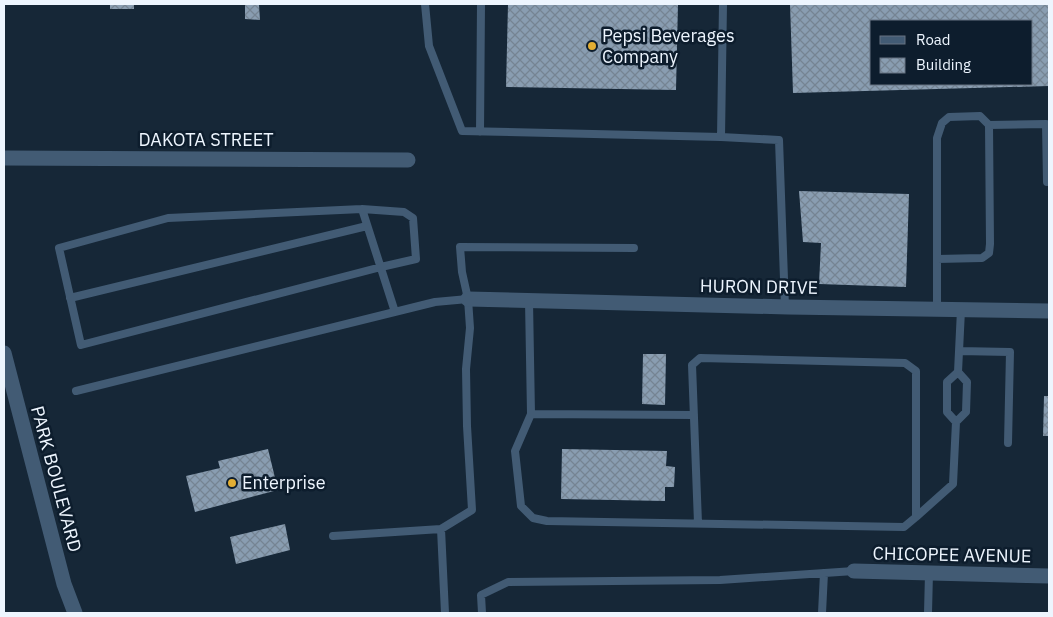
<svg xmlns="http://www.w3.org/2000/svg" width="1053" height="617" viewBox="0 0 1053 617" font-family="'IBM Plex Sans',sans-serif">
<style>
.building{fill:url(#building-cross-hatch);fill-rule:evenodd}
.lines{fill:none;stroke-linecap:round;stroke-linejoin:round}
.lane{stroke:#425b74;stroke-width:8}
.street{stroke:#425b74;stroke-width:15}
.poi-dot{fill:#e2ae34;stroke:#0d1d2d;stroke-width:2}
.labels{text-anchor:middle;stroke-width:5;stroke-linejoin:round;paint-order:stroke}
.poi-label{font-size:18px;fill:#edf5fe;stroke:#0d1d2d;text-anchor:start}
.street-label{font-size:18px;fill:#edf5fe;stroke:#0d1d2d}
</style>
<defs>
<pattern id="building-cross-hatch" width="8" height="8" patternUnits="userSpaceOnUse" patternTransform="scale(1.25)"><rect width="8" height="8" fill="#899db1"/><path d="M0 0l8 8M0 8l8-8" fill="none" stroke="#758493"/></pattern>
</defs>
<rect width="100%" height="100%" fill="#162737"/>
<path class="building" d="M 110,4 L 134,4 L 134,9 L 110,9 Z
M 508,4 L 678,4 L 676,90 L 506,87 Z
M 790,4 L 1049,4 L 1049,86 L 793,93 ZM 872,21 L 1032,21 L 1032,84 L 872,84 Z
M 245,5 L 259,5 L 260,20 L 245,19 Z
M 799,191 L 909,194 L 906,287 L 819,284 L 821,243 L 803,242 Z
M 643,354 L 666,354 L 665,405 L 642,404 Z
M 1044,396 L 1049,396 L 1049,436 L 1043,436 Z
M 268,449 L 278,490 L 195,512 L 186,476 L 220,468 L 218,461 Z
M 562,449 L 667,451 L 666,466 L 675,467 L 674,487 L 665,487 L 665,501 L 561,499 Z
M 285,524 L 290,550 L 236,564 L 230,537 Z"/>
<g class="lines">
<path class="lane" d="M 425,4 L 429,46 L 462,131 L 721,137 L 779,140 L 785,307
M 989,125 L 1046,124 L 1047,182
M 480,132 L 481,4
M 721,137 L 723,4
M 362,209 L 404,212 L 413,218 L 416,259 L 381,267 L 81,345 L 59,248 L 168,218 L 362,209 L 395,312
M 937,259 L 982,258 L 989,253 L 990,244 L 989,125 L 980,116 L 949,117 L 942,123 L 937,138 L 937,309
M 70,298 L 367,226
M 529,301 L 531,414 L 515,451 L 521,506 L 533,518 L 547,521 L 904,527 L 916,517 L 916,371 L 905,363 L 700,358 L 692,365 L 698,523
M 959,351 L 1010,352 L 1008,443
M 958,372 L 947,382 L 947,412 L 956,422 L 966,412 L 967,382 L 958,372 L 961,310
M 76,391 L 435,302 L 468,299
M 531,414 L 694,415
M 916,517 L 953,484 L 956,422
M 441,529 L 445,613
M 333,536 L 441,529 L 472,510 L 467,426 L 466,369 L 470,328 L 468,299 L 462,272 L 460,247 L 634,248
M 482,613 L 481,595 L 508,582 L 720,580 L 854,571
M 822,613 L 824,573
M 928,613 L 929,573"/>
<path class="street" d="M 4,158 L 408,160
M 468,299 L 788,307 L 1049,311
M 4,353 L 64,584 L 75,613
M 854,571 L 1049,576"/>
</g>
<g class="poi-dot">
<circle cx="592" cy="46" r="5"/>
<circle cx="232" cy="483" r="5"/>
</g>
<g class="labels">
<g class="poi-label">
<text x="602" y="42">Pepsi Beverages<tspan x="602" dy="21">Company</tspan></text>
<text x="242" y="489">Enterprise</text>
</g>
<g class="street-label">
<text x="206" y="146">DAKOTA STREET</text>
<text transform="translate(759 287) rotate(1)" y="6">HURON DRIVE</text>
<text transform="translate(56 479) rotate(75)" y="6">PARK BOULEVARD</text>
<text transform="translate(952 555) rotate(1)" y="6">CHICOPEE AVENUE</text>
</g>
</g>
<rect width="1053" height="617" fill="none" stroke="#edf5fe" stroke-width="10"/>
<rect x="870" y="20" width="162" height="65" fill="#0d1d2d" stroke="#677381"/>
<rect x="880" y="36" width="25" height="8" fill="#425b74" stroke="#677381"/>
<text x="916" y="45" font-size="15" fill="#edf5fe">Road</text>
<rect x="880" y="58" width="25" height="15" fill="url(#building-cross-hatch)" stroke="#677381"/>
<text x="916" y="70" font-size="15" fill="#edf5fe">Building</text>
</svg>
